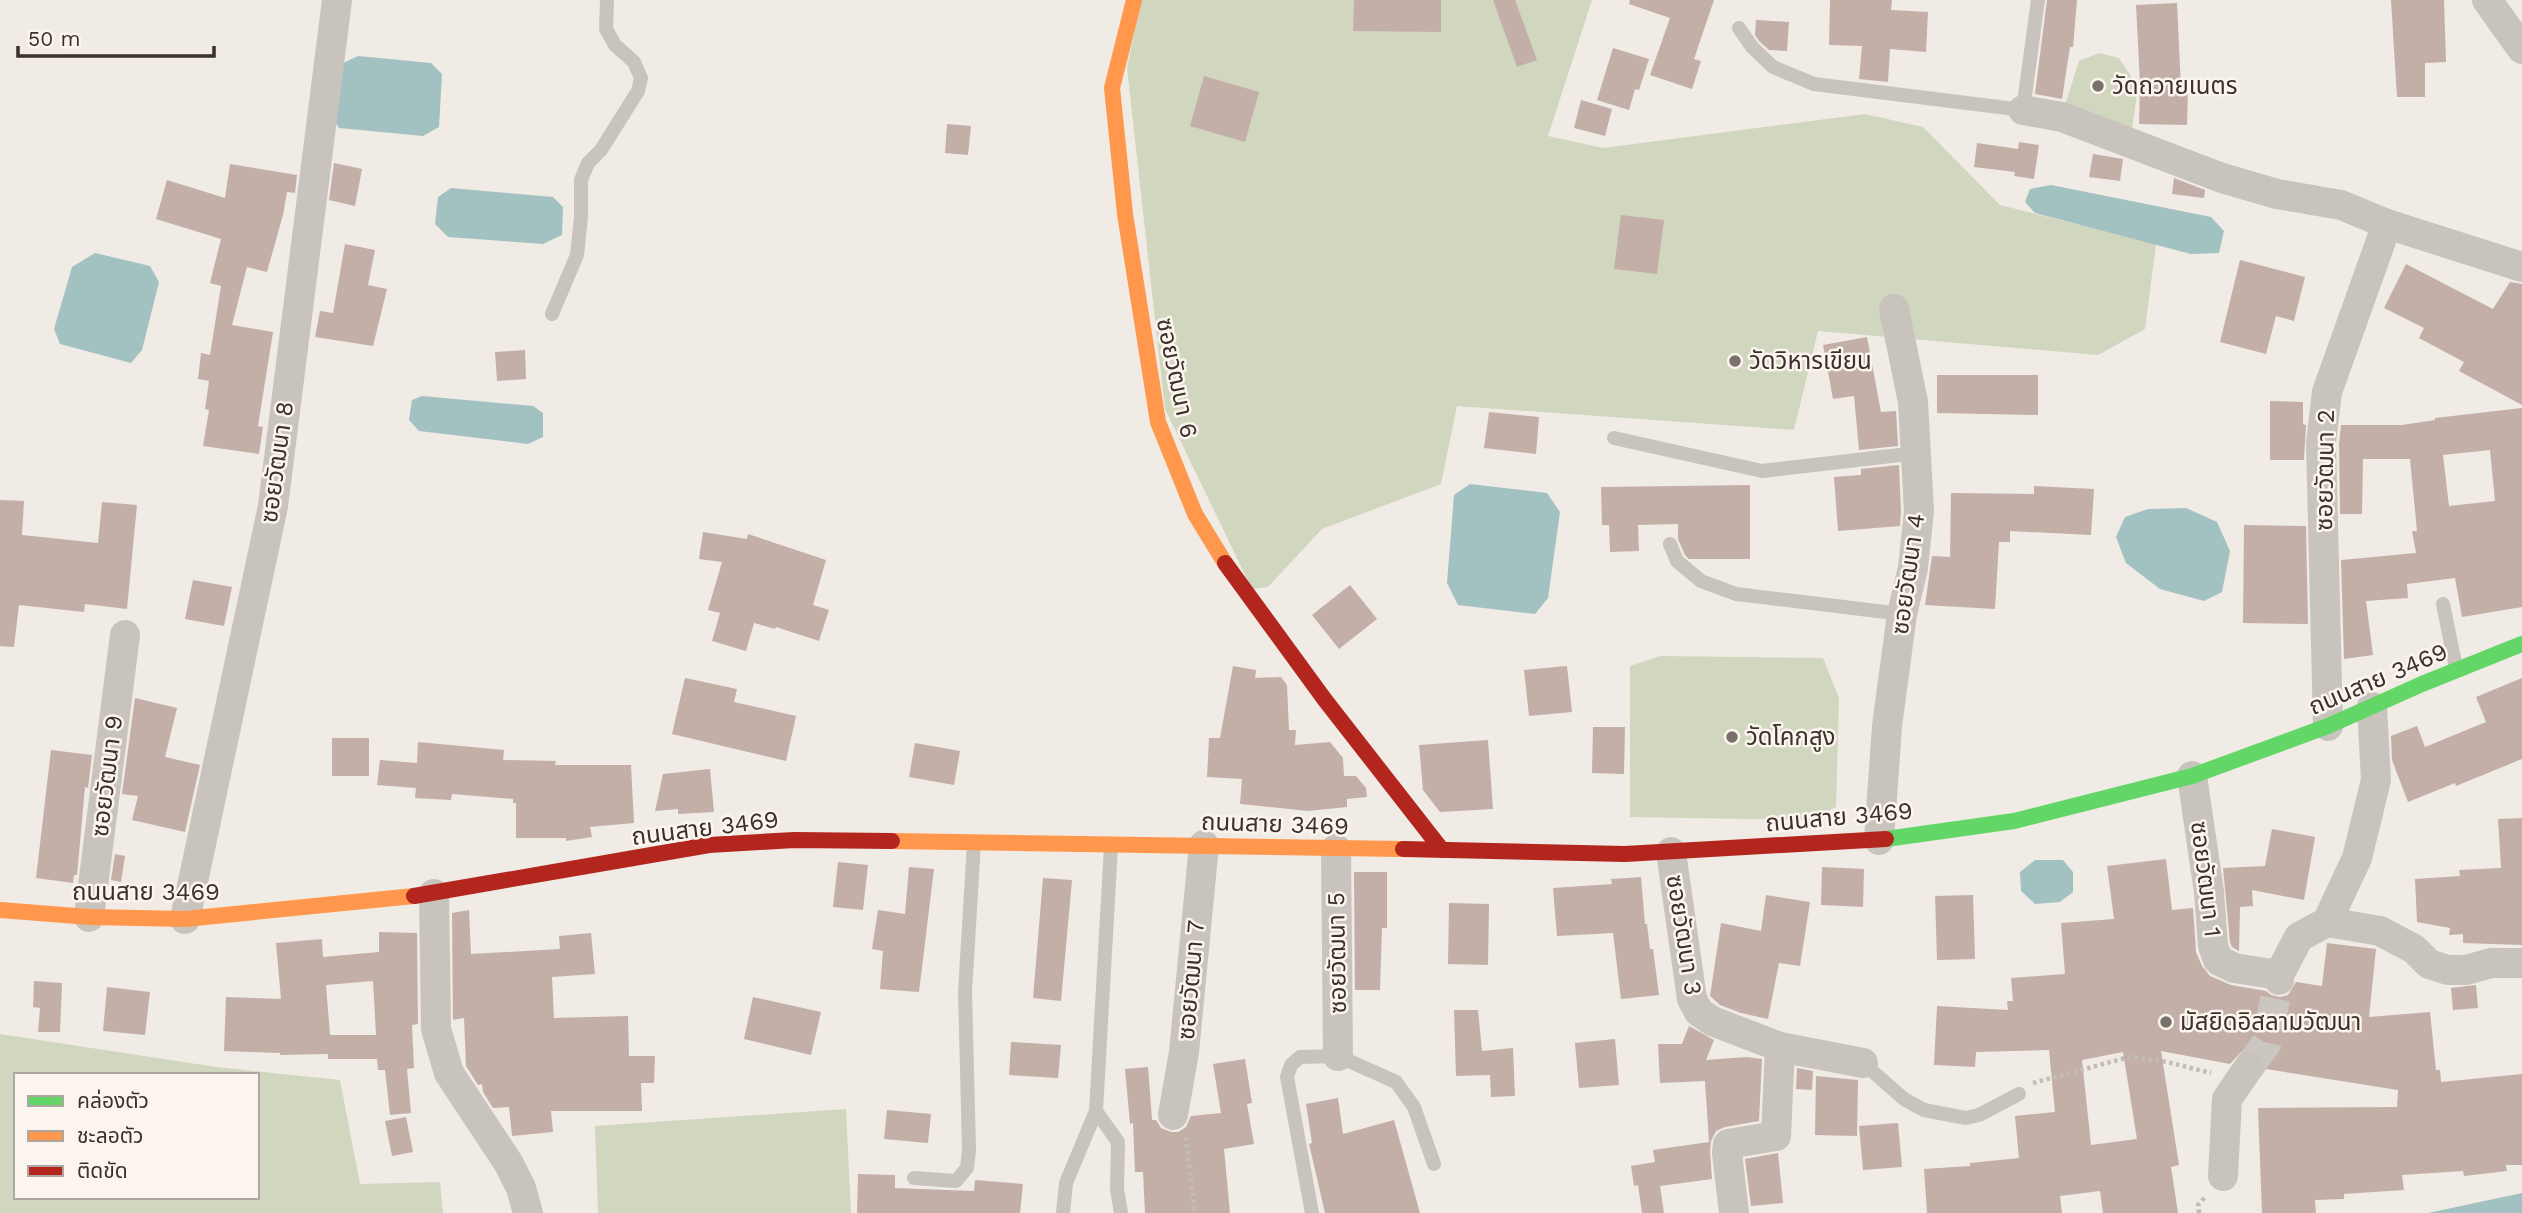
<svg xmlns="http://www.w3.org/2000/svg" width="2522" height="1213" viewBox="0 0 2522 1213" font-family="'Work Sans','Noto Sans Thai',sans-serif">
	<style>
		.green { fill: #d1d6bf; fill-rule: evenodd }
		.water { fill: #a1c2c1 }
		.building { fill: #c3afa7; fill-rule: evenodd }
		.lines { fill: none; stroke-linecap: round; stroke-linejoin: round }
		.street-tunnel { stroke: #ccc6c0; stroke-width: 30; stroke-dasharray: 30 15; stroke-linecap: butt }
		.path { stroke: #c2bbb6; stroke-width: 4.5; stroke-dasharray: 3.5 3.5; stroke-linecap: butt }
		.lane { stroke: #c9c3be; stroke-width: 14 }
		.street { stroke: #c9c3be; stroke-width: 30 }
		.fast { stroke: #63d668; stroke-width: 16 }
		.slow { stroke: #ff974d; stroke-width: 16 }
		.jam { stroke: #b3261e; stroke-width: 16 }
		.poi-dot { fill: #7a716c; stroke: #fbf5ee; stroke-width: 2.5 }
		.labels { text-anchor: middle; stroke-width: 5; stroke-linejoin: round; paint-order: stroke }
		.poi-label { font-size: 24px; fill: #3b302b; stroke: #fbf5ee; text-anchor: start }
		.street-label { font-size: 24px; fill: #3b302b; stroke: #fbf5ee }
	</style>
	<rect width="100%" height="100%" fill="#f0ebe5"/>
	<g class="green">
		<path d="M 1141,0 L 1592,0 L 1548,136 L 1603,148 L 1865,114 L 1923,127 L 2000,205 L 2156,244 L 2145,329 L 2098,355 L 1818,331 L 1794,430 L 1457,406 L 1441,484 L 1322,529 L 1268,587 L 1252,589 L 1165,409 L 1127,68 Z"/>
		<path d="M 2099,53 L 2119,58 L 2138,87 L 2132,128 L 2071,112 L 2066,102 L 2079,61 Z"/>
		<path d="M 1661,656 L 1823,658 L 1839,698 L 1836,807 L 1811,820 L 1630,817 L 1630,666 Z"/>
		<path d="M 0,1034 L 216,1067 L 340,1080 L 360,1184 L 440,1182 L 443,1213 L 0,1213 ZM 16,1075 L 257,1075 L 257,1197 L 16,1197 Z"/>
		<path d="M 846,1109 L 851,1213 L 598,1213 L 595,1126 Z"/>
	</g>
	<g class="water">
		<path d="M 358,56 L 431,63 L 442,74 L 439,127 L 423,136 L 339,128 L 334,120 L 341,64 Z"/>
		<path d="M 2051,185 L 2211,217 L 2224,231 L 2219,253 L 2191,254 L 2035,213 L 2025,202 L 2030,189 Z"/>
		<path d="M 451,188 L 553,197 L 563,207 L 562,235 L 543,244 L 448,237 L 435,224 L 438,197 Z"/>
		<path d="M 95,253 L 150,266 L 159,282 L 142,350 L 131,363 L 60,344 L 54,329 L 72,267 Z"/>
		<path d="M 422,396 L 533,406 L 543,413 L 543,437 L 528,444 L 419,431 L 409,420 L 412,400 Z"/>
		<path d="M 1470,484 L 1547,493 L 1560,512 L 1548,598 L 1535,614 L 1458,605 L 1447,583 L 1454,495 Z"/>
		<path d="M 2186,508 L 2217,522 L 2230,551 L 2222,592 L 2204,601 L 2160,589 L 2126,563 L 2116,537 L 2125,517 L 2148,509 Z"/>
		<path d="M 2035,860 L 2063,860 L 2073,872 L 2073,892 L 2060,902 L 2035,904 L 2021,891 L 2020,872 Z"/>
		<path d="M 2522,1193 L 2522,1213 L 2428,1213 Z"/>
	</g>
	<g class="building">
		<path d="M 1354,0 L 1441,0 L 1441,32 L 1353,31 Z"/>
		<path d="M 1493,0 L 1515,0 L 1537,60 L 1517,67 Z"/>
		<path d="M 1630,0 L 1714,0 L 1694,59 L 1701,61 L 1692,89 L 1650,75 L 1670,18 L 1629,4 Z"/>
		<path d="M 1830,0 L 1892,0 L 1891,10 L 1928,12 L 1926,52 L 1890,49 L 1888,82 L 1859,79 L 1862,46 L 1829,45 Z"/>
		<path d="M 2047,0 L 2077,0 L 2073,47 L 2070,47 L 2062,99 L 2035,94 Z"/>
		<path d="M 2391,0 L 2444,0 L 2446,62 L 2425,63 L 2425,97 L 2397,97 Z"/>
		<path d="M 2177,3 L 2181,88 L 2188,89 L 2187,125 L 2139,124 L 2140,83 L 2136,5 Z"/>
		<path d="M 1756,20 L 1789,22 L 1787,51 L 1769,50 L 1759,41 L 1755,35 Z"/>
		<path d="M 1613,48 L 1649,59 L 1639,90 L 1635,89 L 1629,110 L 1597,100 Z"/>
		<path d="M 1204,76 L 1259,92 L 1245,142 L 1190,126 Z"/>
		<path d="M 1581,100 L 1612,109 L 1605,136 L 1574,128 Z"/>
		<path d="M 947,124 L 971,126 L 968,155 L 945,153 Z"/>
		<path d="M 2019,142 L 2039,145 L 2034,179 L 2014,176 L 2015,172 L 1974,167 L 1977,143 L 2018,149 Z"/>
		<path d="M 2093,154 L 2123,159 L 2120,181 L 2089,177 Z"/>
		<path d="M 334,163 L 362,169 L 355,206 L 329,200 Z"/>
		<path d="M 230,164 L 297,175 L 295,193 L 287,192 L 283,215 L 267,272 L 247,267 L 232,325 L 273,332 L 258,426 L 263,427 L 259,454 L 203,446 L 209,410 L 205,409 L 209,381 L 198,379 L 201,353 L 210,355 L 221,286 L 210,283 L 221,239 L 156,219 L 167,180 L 225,198 Z"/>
		<path d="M 2174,178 L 2205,190 L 2204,198 L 2172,194 Z"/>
		<path d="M 1621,215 L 1664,220 L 1657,274 L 1614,269 Z"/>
		<path d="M 345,244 L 375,250 L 368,285 L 387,289 L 373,346 L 315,337 L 320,311 L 333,313 Z"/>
		<path d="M 2240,260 L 2305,277 L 2294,321 L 2276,316 L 2266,354 L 2220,342 Z"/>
		<path d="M 2406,264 L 2493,309 L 2510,282 L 2522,284 L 2522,405 L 2459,371 L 2464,362 L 2419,338 L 2424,328 L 2384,308 Z"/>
		<path d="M 1867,337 L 1881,412 L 1896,411 L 1898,446 L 1859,450 L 1854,396 L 1833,399 L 1823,345 Z"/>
		<path d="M 525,350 L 526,379 L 497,381 L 495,352 Z"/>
		<path d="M 1937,375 L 2038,375 L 2038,415 L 1937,413 Z"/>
		<path d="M 2270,401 L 2303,402 L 2303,424 L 2306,425 L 2304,460 L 2270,460 Z"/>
		<path d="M 2522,408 L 2522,607 L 2462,617 L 2455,578 L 2407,584 L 2408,598 L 2366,601 L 2373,655 L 2344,659 L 2341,560 L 2416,553 L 2412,531 L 2417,531 L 2410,459 L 2363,459 L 2362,514 L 2340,514 L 2339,444 L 2341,425 L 2402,425 L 2435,420 L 2435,418 ZM 2490,450 L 2495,501 L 2449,506 L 2443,455 Z"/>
		<path d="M 1489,412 L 1539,417 L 1536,454 L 1484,448 Z"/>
		<path d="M 1899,465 L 1901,511 L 1900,526 L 1838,531 L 1834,477 L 1861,475 L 1861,469 Z"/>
		<path d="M 1750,485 L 1750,559 L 1689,559 L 1685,555 L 1678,539 L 1678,524 L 1638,525 L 1639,551 L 1610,552 L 1609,525 L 1602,525 L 1601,487 Z"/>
		<path d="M 2034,486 L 2094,489 L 2091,535 L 2010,531 L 2010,542 L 1999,542 L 1995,609 L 1925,605 L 1932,556 L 1950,557 L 1951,493 L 2034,494 Z"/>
		<path d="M 0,500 L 24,501 L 22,535 L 98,543 L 102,502 L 137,505 L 127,609 L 85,604 L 84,612 L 19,605 L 14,647 L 0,646 Z"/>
		<path d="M 2244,525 L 2306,526 L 2308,624 L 2243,623 Z"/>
		<path d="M 703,532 L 747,539 L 748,534 L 826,560 L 813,605 L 829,610 L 819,641 L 776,627 L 775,629 L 754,623 L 746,651 L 712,641 L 720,613 L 708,610 L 722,562 L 699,559 Z"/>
		<path d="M 193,580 L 232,587 L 224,626 L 185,619 Z"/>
		<path d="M 1350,585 L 1377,619 L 1339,649 L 1312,615 Z"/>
		<path d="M 1233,666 L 1256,670 L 1255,678 L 1281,677 L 1287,685 L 1289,730 L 1296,730 L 1295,745 L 1330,742 L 1343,758 L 1344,776 L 1356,776 L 1366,788 L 1367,797 L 1347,799 L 1347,807 L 1308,811 L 1240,804 L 1242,779 L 1207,777 L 1209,738 L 1220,738 Z"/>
		<path d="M 1567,666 L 1572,712 L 1529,716 L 1524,670 Z"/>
		<path d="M 685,678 L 737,689 L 734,702 L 796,716 L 786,761 L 672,734 Z"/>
		<path d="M 2522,678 L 2522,759 L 2456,786 L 2455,783 L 2408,802 L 2392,760 L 2391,736 L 2417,726 L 2425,747 L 2486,722 L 2476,697 Z"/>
		<path d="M 135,698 L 177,708 L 165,757 L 200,765 L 185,832 L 132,820 L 138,796 L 122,794 Z"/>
		<path d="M 1593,727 L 1625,727 L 1624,774 L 1592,773 Z"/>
		<rect x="332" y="738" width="37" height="38"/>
		<path d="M 1488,740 L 1493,809 L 1440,812 L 1423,790 L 1419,745 Z"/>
		<path d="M 418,742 L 504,750 L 503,760 L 556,761 L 555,765 L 631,765 L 634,823 L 590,827 L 592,837 L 566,841 L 566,838 L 516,838 L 516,803 L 513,803 L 513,799 L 452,794 L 451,800 L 415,798 L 416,788 L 377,785 L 380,760 L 417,763 Z"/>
		<path d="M 915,743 L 960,751 L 954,785 L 909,777 Z"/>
		<path d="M 51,750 L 92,755 L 88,788 L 85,787 L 77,875 L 74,875 L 73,883 L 36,878 Z"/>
		<path d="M 710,769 L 714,812 L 678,814 L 678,809 L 655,811 L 663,774 Z"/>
		<path d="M 2522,818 L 2522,945 L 2463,943 L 2463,934 L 2449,935 L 2450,928 L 2417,922 L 2415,879 L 2460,876 L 2459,870 L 2501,868 L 2498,819 Z"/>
		<path d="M 2272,829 L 2315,837 L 2304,900 L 2252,890 L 2253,906 L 2240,907 L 2239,951 L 2232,947 L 2230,942 L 2223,868 L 2265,866 Z"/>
		<path d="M 115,854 L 125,856 L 121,882 L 111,880 Z"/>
		<path d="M 2166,859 L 2172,910 L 2193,908 L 2196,952 L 2202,966 L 2210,976 L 2231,985 L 2266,991 L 2271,995 L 2280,997 L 2288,995 L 2296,982 L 2322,986 L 2327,943 L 2376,949 L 2369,1017 L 2430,1012 L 2436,1070 L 2440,1070 L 2441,1082 L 2522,1074 L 2522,1165 L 2506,1165 L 2507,1171 L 2464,1176 L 2463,1171 L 2402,1175 L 2404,1190 L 2344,1194 L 2344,1199 L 2315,1200 L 2316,1213 L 2262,1213 L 2258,1108 L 2397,1107 L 2398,1090 L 2266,1069 L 2264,1059 L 2258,1052 L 2251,1050 L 2241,1052 L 2230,1064 L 2161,1051 L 2179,1165 L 2171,1167 L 2178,1213 L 2103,1213 L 2100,1191 L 2060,1196 L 2062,1213 L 1927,1213 L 1924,1169 L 1970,1166 L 1970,1163 L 2019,1158 L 2015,1116 L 2055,1112 L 2049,1050 L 1976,1052 L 1975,1067 L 1934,1065 L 1937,1006 L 2008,1010 L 2007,1001 L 2013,1001 L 2011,978 L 2065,974 L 2061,923 L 2114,919 L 2107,866 ZM 2123,1052 L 2137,1139 L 2091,1145 L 2082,1060 Z"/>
		<path d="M 838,862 L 868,865 L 863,910 L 833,907 Z"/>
		<path d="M 909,867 L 934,869 L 919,992 L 880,989 L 883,951 L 872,949 L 878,910 L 905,914 Z"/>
		<path d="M 1822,867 L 1864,869 L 1863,907 L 1821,905 Z"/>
		<path d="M 1354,872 L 1387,872 L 1387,928 L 1382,928 L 1380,990 L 1355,990 Z"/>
		<path d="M 1641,877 L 1645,924 L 1647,924 L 1650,949 L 1653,949 L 1659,995 L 1621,999 L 1613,933 L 1557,936 L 1553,888 L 1612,884 L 1611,879 Z"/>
		<path d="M 1043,878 L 1072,880 L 1061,1001 L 1033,998 Z"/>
		<path d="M 1766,895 L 1810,902 L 1800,966 L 1779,963 L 1768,1019 L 1741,1013 L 1720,1005 L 1710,996 L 1721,923 L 1761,931 Z"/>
		<path d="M 1973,895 L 1975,959 L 1937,960 L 1935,896 Z"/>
		<path d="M 1449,903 L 1489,904 L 1488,965 L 1448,964 Z"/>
		<path d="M 469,910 L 471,954 L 560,949 L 559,936 L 591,933 L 595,974 L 552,977 L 554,1018 L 628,1016 L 629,1056 L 655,1056 L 654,1083 L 641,1083 L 642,1111 L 551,1111 L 553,1132 L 512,1136 L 509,1107 L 493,1108 L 483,1092 L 482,1084 L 478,1085 L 466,1066 L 464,1018 L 453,1020 L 452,913 Z"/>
		<path d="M 379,932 L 417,933 L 418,1024 L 412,1025 L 414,1068 L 407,1069 L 411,1113 L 390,1115 L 385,1070 L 378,1070 L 377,1059 L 328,1059 L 328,1054 L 280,1055 L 280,1053 L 224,1051 L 226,997 L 281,999 L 276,943 L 322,939 L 323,957 L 379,952 ZM 373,981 L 376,1035 L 330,1035 L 326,985 Z"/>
		<path d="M 34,981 L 62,983 L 60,1032 L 38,1032 L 40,1008 L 33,1007 Z"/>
		<path d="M 2476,985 L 2478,1008 L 2453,1010 L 2451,988 Z"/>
		<path d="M 107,987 L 150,992 L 145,1035 L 103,1031 Z"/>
		<path d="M 753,997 L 821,1012 L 811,1055 L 744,1039 Z"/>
		<path d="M 1454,1010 L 1478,1010 L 1482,1051 L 1513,1048 L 1515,1096 L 1491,1097 L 1490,1075 L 1456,1076 Z"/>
		<path d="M 1689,1026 L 1714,1040 L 1706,1060 L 1747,1057 L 1762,1059 L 1759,1121 L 1725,1127 L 1716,1131 L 1711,1141 L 1710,1151 L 1712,1179 L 1660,1186 L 1664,1213 L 1642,1213 L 1638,1185 L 1634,1186 L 1631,1166 L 1655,1162 L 1653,1150 L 1709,1142 L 1705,1081 L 1660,1083 L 1658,1044 L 1682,1044 Z"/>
		<path d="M 1615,1039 L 1619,1085 L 1579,1088 L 1575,1043 Z"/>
		<path d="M 1011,1042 L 1061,1045 L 1058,1078 L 1009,1075 Z"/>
		<path d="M 1245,1059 L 1252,1103 L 1247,1104 L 1254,1144 L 1224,1149 L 1230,1213 L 1145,1213 L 1143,1172 L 1135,1172 L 1133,1123 L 1130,1124 L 1125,1069 L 1148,1067 L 1152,1120 L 1156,1120 L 1161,1128 L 1171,1132 L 1178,1132 L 1186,1127 L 1191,1116 L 1221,1113 L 1213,1064 Z"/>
		<path d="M 1797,1068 L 1813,1071 L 1812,1090 L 1796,1089 Z"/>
		<path d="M 1816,1076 L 1858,1080 L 1857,1136 L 1815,1135 Z"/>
		<path d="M 1338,1098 L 1343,1134 L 1394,1120 L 1420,1213 L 1325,1213 L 1309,1144 L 1312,1143 L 1306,1104 Z"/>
		<path d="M 887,1110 L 931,1114 L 928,1143 L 884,1139 Z"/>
		<path d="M 406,1117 L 413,1152 L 392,1156 L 385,1121 Z"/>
		<path d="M 1898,1123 L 1902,1167 L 1863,1170 L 1859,1126 Z"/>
		<path d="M 1778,1153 L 1783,1203 L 1751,1206 L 1745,1159 Z"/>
		<path d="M 858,1174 L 895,1175 L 895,1188 L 974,1191 L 975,1180 L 1023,1184 L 1020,1213 L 857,1213 Z"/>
	</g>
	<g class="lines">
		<path class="street-tunnel" d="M 2249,1067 L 2266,1044 L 2279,980"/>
		<g class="path">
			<path d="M 2033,1083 L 2129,1057 L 2167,1062 L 2211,1073"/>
			<path d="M 1186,1137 L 1195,1213"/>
			<path d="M 2199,1213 L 2198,1205 L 2206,1196"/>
		</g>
		<g class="lane">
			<path d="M 1739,28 L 1752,47 L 1773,67 L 1814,84 L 2023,110 L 2038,0"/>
			<path d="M 552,314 L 577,255 L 581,217 L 581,180 L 588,163 L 601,150 L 638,91 L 641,78 L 634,62 L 615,45 L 606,29 L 607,0"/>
			<path d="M 1614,438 L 1762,471 L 1917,453"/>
			<path d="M 1670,544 L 1677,561 L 1701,581 L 1736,594 L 1902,614"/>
			<path d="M 2443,604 L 2456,668"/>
			<path d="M 1863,1063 L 1904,1099 L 1924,1110 L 1966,1118 L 1979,1115 L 2019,1094"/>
			<path d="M 1096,1111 L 1118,1142 L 1117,1189 L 1121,1213"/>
			<path d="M 914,1178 L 956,1181 L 967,1168 L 969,1150 L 965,992 L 974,843"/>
			<path d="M 1063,1213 L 1066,1183 L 1096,1111 L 1111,846"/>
			<path d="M 1312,1213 L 1287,1077 L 1291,1065 L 1300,1057 L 1338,1056 L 1396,1082 L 1414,1107 L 1434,1164"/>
		</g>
		<g class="street">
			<path d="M 2487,0 L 2522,49"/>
			<path d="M 2023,110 L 2062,117 L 2222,178 L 2277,194 L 2341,205 L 2387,224 L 2522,267"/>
			<path d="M 2328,726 L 2321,443 L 2327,392 L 2387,224"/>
			<path d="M 2192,776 L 2209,892 L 2213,946 L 2218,960 L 2234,968 L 2279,975"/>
			<path d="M 1879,840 L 1887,726 L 1902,614 L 1913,568 L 1919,511 L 1913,402 L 1894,309"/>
			<path d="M 1336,849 L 1338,1056"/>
			<path d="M 1671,852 L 1692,999 L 1699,1012 L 1712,1021 L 1780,1047 L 1863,1063"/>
			<path d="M 434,894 L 436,1029 L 449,1073 L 509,1164 L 521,1188 L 528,1213"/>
			<path d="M 89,917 L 125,635"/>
			<path d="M 185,919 L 273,506 L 337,0"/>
			<path d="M 2327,922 L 2380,931 L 2414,949 L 2429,964 L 2448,970 L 2466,970 L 2491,963 L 2522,963"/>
			<path d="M 2279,980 L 2279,975 L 2299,937 L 2327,922 L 2357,858 L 2376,780 L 2372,707"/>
			<path d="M 1173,1115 L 1184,1052 L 1204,845"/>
			<path d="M 2223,1176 L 2227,1099 L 2249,1067"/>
			<path d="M 1734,1213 L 1727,1153 L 1728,1144 L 1776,1136 L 1780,1047"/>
		</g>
		<path class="fast" d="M 1886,839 L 2014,821 L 2192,776 L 2328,726 L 2422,684 L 2522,644"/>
		<g class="slow">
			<path d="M 1134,0 L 1112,88 L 1125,214 L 1158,422 L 1195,514 L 1225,563"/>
			<path d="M 892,841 L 1403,849"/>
			<path d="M 0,910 L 89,917 L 185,919 L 414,896"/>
		</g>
		<g class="jam">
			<path d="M 1225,563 L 1325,700 L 1442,850"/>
			<path d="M 1403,849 L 1625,854 L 1886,839"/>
			<path d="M 414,896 L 709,845 L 794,840 L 892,841"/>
		</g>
	</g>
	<g class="poi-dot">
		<circle cx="2098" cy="86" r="7"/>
		<circle cx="1735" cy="361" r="7"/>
		<circle cx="1732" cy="737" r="7"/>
		<circle cx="2166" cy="1022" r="7"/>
	</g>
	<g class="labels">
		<g class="poi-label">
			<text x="2112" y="94">วัดถวายเนตร</text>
			<text x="1749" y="369">วัดวิหารเขียน</text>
			<text x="1746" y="745">วัดโคกสูง</text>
			<text x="2180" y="1030">มัสยิดอิสลามวัฒนา</text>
		</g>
		<g class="street-label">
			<text transform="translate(1177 378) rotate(78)" y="8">ซอยวัฒนา 6</text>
			<text transform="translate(277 462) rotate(-82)" y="8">ซอยวัฒนา 8</text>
			<text transform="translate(2325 470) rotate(-89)" y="8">ซอยวัฒนา 2</text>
			<text transform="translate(1908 574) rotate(-82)" y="8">ซอยวัฒนา 4</text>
			<text transform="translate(2378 679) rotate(-23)" y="8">ถนนสาย 3469</text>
			<text transform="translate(107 776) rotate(-83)" y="8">ซอยวัฒนา 9</text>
			<text transform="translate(1839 817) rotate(-5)" y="8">ถนนสาย 3469</text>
			<text transform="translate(1275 824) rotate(2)" y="8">ถนนสาย 3469</text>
			<text transform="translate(705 828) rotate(-7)" y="8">ถนนสาย 3469</text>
			<text transform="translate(2206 879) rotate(83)" y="8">ซอยวัฒนา 1</text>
			<text x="146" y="900">ถนนสาย 3469</text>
			<text transform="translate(1684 935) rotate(81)" y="8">ซอยวัฒนา 3</text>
			<text transform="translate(1337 953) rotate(-91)" y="8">ซอยวัฒนา 5</text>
			<text transform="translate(1191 980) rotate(-85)" y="8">ซอยวัฒนา 7</text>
		</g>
	</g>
	<rect x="14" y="1073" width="245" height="126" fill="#fbf5ee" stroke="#aea6a0" stroke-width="2"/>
	<rect x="28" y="1096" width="35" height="10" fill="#63d668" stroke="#aea6a0" stroke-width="2"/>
	<text x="77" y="1108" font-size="21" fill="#3b302b">คล่องตัว</text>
	<rect x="28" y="1131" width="35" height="10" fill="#ff974d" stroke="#aea6a0" stroke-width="2"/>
	<text x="77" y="1143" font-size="21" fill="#3b302b">ชะลอตัว</text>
	<rect x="28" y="1166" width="35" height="10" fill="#b3261e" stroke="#aea6a0" stroke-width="2"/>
	<text x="77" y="1178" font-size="21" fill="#3b302b">ติดขัด</text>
	<path d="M18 46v10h196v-10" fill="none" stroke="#3b302b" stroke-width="3.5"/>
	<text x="28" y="46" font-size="21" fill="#3b302b" stroke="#fbf5ee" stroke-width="5" paint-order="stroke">50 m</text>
</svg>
